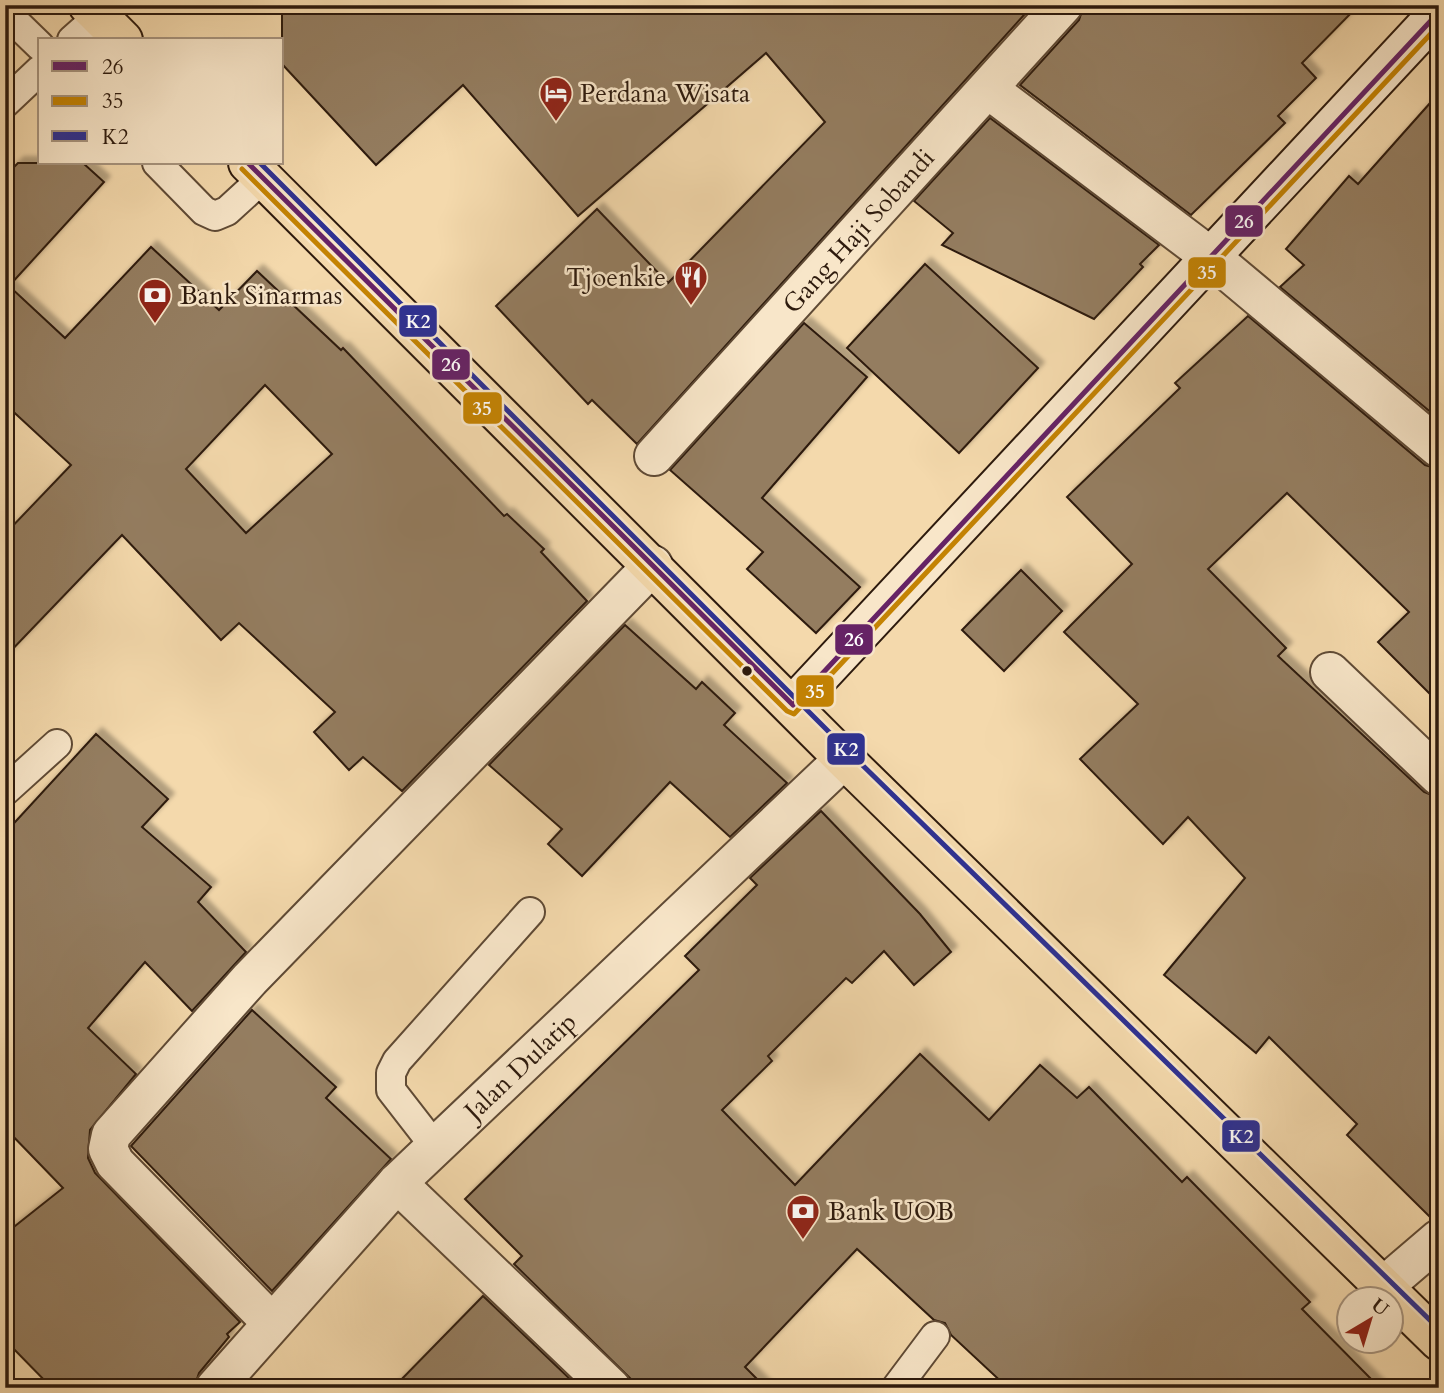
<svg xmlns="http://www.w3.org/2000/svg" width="1444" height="1393" viewBox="0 0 1444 1393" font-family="Cardo,serif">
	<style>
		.building { fill: #947d60; stroke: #2d1a0d; stroke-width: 2; fill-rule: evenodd; filter: url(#shadow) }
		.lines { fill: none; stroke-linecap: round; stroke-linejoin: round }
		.lane-casing { stroke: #5f4a35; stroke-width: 32 }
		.street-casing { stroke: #5f4a35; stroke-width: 42 }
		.secondary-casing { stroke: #2d1a0d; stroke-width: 42 }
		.primary-casing { stroke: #2d1a0d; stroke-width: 42 }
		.lane { stroke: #f8e6c9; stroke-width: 28 }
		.street { stroke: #f8e6c9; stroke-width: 38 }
		.secondary { stroke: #f8e6c9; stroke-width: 38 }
		.primary { stroke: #f4d9ac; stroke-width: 38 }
		.bus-1-casing { stroke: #f8e6c9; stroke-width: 10 }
		.bus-2-casing { stroke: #f8e6c9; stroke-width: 10 }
		.bus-3-casing { stroke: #f8e6c9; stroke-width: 10 }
		.bus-1 { stroke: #662365; stroke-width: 5 }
		.bus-2 { stroke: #c48303; stroke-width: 5 }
		.bus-3 { stroke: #2e3192; stroke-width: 5 }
		.bus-dot { fill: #2d1a0d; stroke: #f8e6c9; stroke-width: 2.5 }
		.labels { text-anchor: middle; stroke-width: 5; stroke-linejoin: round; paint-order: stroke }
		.poi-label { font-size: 26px; fill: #2d1a0d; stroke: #f8e6c9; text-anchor: start }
		.street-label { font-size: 26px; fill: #2d1a0d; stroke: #f8e6c9 }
		.line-badge { stroke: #f8e6c9; stroke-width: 2.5 }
		.badge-label { font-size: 19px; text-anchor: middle; font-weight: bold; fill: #fff }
	</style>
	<defs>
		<filter id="shadow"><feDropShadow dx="6" dy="-6" stdDeviation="2" flood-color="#0004"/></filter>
	</defs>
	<rect width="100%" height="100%" fill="#f4d9ac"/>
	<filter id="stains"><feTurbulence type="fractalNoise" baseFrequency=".00286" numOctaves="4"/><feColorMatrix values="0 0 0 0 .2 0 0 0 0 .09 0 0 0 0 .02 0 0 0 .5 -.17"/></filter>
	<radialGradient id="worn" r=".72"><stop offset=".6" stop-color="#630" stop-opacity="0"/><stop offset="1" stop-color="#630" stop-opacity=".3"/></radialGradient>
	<g class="building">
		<path d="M 282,5 L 1033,5 L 637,444 L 592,400 L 588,404 L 496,306 L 597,209 L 668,283 L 825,122 L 766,53 L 578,216 L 463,85 L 376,165 L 282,64 Z"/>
		<path d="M 1084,5 L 1359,5 L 1302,63 L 1316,78 L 1278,116 L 1285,123 L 1191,215 L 1020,85 L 1079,20 Z"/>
		<path d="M 1439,93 L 1439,419 L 1280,287 L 1304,265 L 1286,249 L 1349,176 L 1358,184 Z"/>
		<path d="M 990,118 L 1159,245 L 1140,264 L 1143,267 L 1094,319 L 942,245 L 953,233 L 914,201 Z"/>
		<path d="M 18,163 L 83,163 L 104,182 L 9,286 L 65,338 L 151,247 L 219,310 L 257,271 L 341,350 L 343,348 L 504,516 L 507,514 L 544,549 L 541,552 L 587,601 L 402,791 L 363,757 L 349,770 L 314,732 L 335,712 L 239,623 L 221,640 L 122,535 L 5,657 L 5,534 L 71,465 L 5,404 L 5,176 ZM 265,385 L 332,454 L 246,533 L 186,469 Z"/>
		<path d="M 925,264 L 1038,368 L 959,453 L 847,348 Z"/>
		<path d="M 1248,316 L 1425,465 L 1439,469 L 1439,703 L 1378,642 L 1409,612 L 1287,493 L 1208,569 L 1286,648 L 1278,656 L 1424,792 L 1439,798 L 1439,1218 L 1432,1219 L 1347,1135 L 1357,1124 L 1269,1037 L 1256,1053 L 1164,975 L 1245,878 L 1188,817 L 1163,844 L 1080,759 L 1138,704 L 1064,632 L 1132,564 L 1067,497 L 1180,388 L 1175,383 Z"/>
		<path d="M 804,323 L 867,377 L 762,498 L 860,587 L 816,633 L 747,569 L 763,552 L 670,470 Z"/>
		<path d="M 1021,570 L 1062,611 L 1004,671 L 962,630 Z"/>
		<path d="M 625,625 L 696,689 L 702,682 L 735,713 L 724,725 L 787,783 L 730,837 L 670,782 L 582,876 L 548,844 L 562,829 L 489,765 Z"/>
		<path d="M 96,734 L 168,799 L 142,827 L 211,887 L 198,902 L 246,952 L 192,1011 L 145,962 L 88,1028 L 136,1074 L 90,1130 L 88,1158 L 95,1173 L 240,1322 L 227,1334 L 229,1337 L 199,1373 L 194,1388 L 52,1388 L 5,1340 L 5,1234 L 63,1188 L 5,1128 L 5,833 Z"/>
		<path d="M 821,811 L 920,914 L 951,952 L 914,985 L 884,951 L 852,983 L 846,978 L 768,1056 L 772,1061 L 722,1110 L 795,1185 L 920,1054 L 989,1120 L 1040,1065 L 1077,1098 L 1089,1087 L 1182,1182 L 1187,1177 L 1310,1302 L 1302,1309 L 1380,1388 L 1008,1388 L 951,1335 L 945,1323 L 934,1320 L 857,1249 L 745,1367 L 766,1388 L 640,1388 L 514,1264 L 522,1256 L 465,1199 L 699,970 L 685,956 L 757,885 L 750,878 Z"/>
		<path d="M 252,1010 L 336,1087 L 326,1098 L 391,1159 L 272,1291 L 131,1146 Z"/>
		<path d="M 483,1296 L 571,1380 L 564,1388 L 393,1388 Z"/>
	</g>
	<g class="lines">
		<defs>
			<g id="lane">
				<path d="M 5,12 L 40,46"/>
				<path d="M 72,40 L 99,16"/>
				<path d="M 5,103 L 40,70"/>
				<path d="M 157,163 L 204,211 L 215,216 L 227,211 L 263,178"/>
				<path d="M 5,791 L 57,744"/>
				<path d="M 436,1148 L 391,1090 L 391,1073 L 397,1061 L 530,912"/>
				<path d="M 896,1388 L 935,1336"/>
			</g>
			<g id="street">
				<path d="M 988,89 L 1212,258 L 1439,448"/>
				<path id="s1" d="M 654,456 L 1063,5"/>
				<path d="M 1330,672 L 1439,776"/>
				<path d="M 397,1183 L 611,1388"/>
				<path d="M 1384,1286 L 1439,1239"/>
				<path d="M 271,1322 L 115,1163 L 108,1149 L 111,1135 L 250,979 L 653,565"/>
				<path id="s2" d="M 215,1388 L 397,1183 L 844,759"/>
			</g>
			<path id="secondary" d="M 793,705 L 1439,12"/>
			<g id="primary">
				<path d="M 88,5 L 123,40"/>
				<path d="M 248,163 L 844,759 L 1439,1341"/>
			</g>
		</defs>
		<use href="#lane" class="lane-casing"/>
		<use href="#street" class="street-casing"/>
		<use href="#secondary" class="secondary-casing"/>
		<use href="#primary" class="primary-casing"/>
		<use href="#lane" class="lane"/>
		<use href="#street" class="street"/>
		<use href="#secondary" class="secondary"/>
		<use href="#primary" class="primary"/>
		<defs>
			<path id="bus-1" d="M 248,163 L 793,705 L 1439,12"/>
			<path id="bus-2" d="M 242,169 L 787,711 L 794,714 L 1439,25"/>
			<path id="bus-3" d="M 260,163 L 850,753 L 1439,1329"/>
		</defs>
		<use href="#bus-1" class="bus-1-casing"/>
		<use href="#bus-2" class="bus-2-casing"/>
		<use href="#bus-3" class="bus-3-casing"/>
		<use href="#bus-1" class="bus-1"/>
		<use href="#bus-2" class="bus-2"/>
		<use href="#bus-3" class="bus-3"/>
	</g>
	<defs>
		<symbol id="hotel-pin" viewBox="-11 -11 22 30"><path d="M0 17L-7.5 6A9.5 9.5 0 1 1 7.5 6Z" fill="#8f2418" stroke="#f8e6c9"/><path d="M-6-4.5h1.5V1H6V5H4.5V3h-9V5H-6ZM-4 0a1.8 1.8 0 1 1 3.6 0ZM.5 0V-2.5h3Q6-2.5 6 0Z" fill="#fff"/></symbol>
		<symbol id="restaurant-pin" viewBox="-11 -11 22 30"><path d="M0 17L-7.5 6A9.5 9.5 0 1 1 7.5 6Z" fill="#8f2418" stroke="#f8e6c9"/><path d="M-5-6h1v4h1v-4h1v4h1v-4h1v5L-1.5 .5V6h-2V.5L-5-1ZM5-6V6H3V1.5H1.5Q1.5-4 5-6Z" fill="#fff"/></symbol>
		<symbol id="bank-pin" viewBox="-11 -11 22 30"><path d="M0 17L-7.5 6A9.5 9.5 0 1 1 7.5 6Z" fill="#8f2418" stroke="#f8e6c9"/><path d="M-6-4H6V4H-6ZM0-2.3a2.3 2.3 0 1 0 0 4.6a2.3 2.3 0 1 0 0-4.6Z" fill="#fff"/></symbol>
	</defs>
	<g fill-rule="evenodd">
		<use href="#hotel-pin" x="537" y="74" width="38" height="52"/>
		<use href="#restaurant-pin" x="672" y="258" width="38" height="52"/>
		<use href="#bank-pin" x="136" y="276" width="38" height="52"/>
		<use href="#bank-pin" x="784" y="1192" width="38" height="52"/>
	</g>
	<circle class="bus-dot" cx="747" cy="671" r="6"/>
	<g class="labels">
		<g class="poi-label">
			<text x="580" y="102">Perdana Wisata</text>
			<text x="666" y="286" text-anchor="end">Tjoenkie</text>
			<text x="180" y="304">Bank Sinarmas</text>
			<text x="828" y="1220">Bank UOB</text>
		</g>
		<g class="street-label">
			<text dy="9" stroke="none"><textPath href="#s1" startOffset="304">Gang Haji Sobandi</textPath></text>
			<text dy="9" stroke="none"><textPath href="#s2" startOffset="444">Jalan Dulatip</textPath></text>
		</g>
	</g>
	<g class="line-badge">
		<rect x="1224" y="204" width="40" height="34" rx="7" fill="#662365"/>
		<rect x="1187" y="256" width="40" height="33" rx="7" fill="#c48303"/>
		<rect x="398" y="304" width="40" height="34" rx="7" fill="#2e3192"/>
		<rect x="431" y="348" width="40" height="33" rx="7" fill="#662365"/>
		<rect x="462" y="391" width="41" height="34" rx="7" fill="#c48303"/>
		<rect x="834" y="623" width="40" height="33" rx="7" fill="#662365"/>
		<rect x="795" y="674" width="40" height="34" rx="7" fill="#c48303"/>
		<rect x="826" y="732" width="40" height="34" rx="7" fill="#2e3192"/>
		<rect x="1221" y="1119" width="40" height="34" rx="7" fill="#2e3192"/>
	</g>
	<g class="badge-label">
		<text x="1244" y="228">26</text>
		<text x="1207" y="279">35</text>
		<text x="418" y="328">K2</text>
		<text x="451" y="371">26</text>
		<text x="482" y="415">35</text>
		<text x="854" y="646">26</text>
		<text x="815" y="698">35</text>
		<text x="846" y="756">K2</text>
		<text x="1241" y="1143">K2</text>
	</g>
	<rect width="1444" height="1393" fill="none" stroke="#f4d9ac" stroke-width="28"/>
	<rect x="7" y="7" width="1430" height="1379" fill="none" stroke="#2d1a0d" stroke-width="3.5"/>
	<rect x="14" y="14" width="1416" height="1365" fill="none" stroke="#2d1a0d" stroke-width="2"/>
	<rect x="38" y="38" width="245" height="126" fill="#f8e6c9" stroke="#a7947e" stroke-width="2"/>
	<rect x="52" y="61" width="35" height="10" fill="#662365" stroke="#a7947e" stroke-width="2"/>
	<text x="102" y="74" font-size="21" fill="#2d1a0d">26</text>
	<rect x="52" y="96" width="35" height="10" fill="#c48303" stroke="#a7947e" stroke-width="2"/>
	<text x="102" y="108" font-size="21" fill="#2d1a0d">35</text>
	<rect x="52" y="131" width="35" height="10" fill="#2e3192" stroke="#a7947e" stroke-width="2"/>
	<text x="102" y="144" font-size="21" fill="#2d1a0d">K2</text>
	<g transform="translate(1370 1320) rotate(38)"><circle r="33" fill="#f8e6c9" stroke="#a7947e" stroke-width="2"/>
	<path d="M0-5L12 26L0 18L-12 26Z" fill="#8f2418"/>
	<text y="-10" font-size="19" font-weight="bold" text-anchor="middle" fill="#2d1a0d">U</text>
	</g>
	<rect width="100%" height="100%" filter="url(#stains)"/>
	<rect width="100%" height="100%" fill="url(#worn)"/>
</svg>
